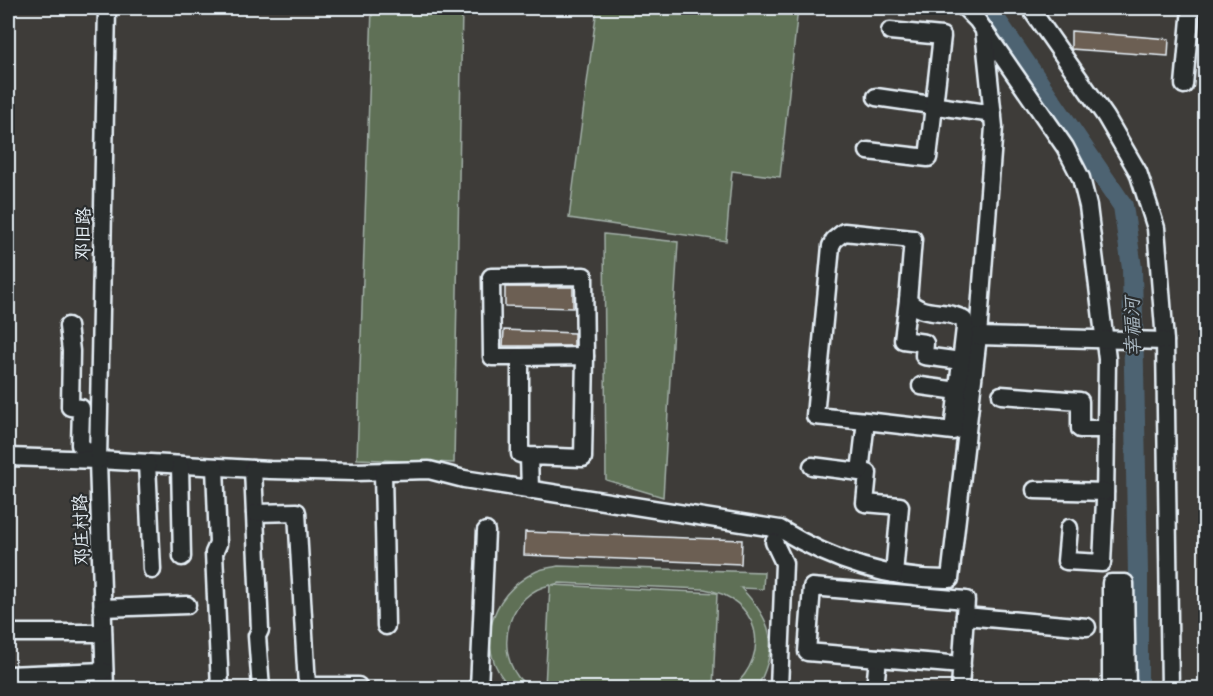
<svg xmlns="http://www.w3.org/2000/svg" width="1213" height="696" viewBox="0 0 1213 696" font-family="'Balsamiq Sans','LXGW WenKai TC',sans-serif">
	<style>
		.green { fill: #5e6f57; stroke: #a3b0a8; stroke-width: 1.5 }
		.lines { fill: none; stroke-linecap: round; stroke-linejoin: round }
		.river { stroke: #4e6372; stroke-width: 20 }
		.building { fill: #6c5f53; stroke: #e8f1f8; stroke-width: 1.5 }
		.minor-casing { stroke: #e8f1f8; stroke-width: 21 }
		.minor { stroke: #2a2d2e; stroke-width: 16 }
		.labels { text-anchor: middle; stroke-width: 4.5; stroke-linejoin: round; paint-order: stroke }
		.street-label { font-size: 18px; fill: #e8f1f8; stroke: #2a2d2e }
		.water-label { font-size: 20px; font-style: italic; fill: #aab8c2; stroke: #2a2d2e }
	</style>
	<rect width="100%" height="100%" fill="#3e3c39"/>
	<filter id="ink" filterUnits="userSpaceOnUse"><feTurbulence type="fractalNoise" baseFrequency=".0167" numOctaves="2"/><feDisplacementMap in="SourceGraphic" scale="12" xChannelSelector="R" yChannelSelector="G"/><feConvolveMatrix kernelMatrix="1 2 1 2 8 2 1 2 1" color-interpolation-filters="sRGB"/></filter>
	<g filter="url(#ink)">
		<g class="green">
			<path d="M 372,8 L 462,8 L 454,463 L 357,459 Z"/>
			<path d="M 597,8 L 798,8 L 780,177 L 732,171 L 726,241 L 569,218 Z"/>
			<path d="M 604,234 L 678,242 L 663,497 L 606,480 Z"/>
			<path d="M 558,566 L 764,572 L 763,589 L 741,588 C 774,622 779,646 757,688 L 732,688 C 773,653 759,598 704,589 L 559,583 L 552,585 L 717,593 L 713,688 L 545,688 L 550,585 C 510,593 494,645 518,677 C 522,682 527,685 533,688 L 511,688 C 473,649 489,595 535,572 C 542,568 550,568 558,566 Z"/>
		</g>
		<g class="lines">
			<path class="river" d="M 988,8 L 1123,206 L 1132,268 L 1138,574 L 1138,688"/>
		</g>
		<g class="building">
			<path d="M 1071,31 L 1169,39 L 1168,56 L 1071,49 Z"/>
			<path d="M 505,287 L 573,287 L 573,308 L 505,306 Z"/>
			<path d="M 504,330 L 574,333 L 574,346 L 503,346 Z"/>
			<path d="M 525,532 L 742,540 L 741,564 L 524,555 Z"/>
		</g>
		<g class="lines">
			<defs>
				<g id="minor">
					<path d="M 965,8 L 977,20 L 1065,147 L 1081,178 L 1088,206 L 1107,359 L 1105,501 L 1102,563 L 1066,561 L 1069,528"/>
					<path d="M 1030,8 L 1106,117 L 1138,172 L 1156,228 L 1165,341 L 1170,688"/>
					<path d="M 1184,85 L 1191,8"/>
					<path d="M 876,97 L 993,114"/>
					<path d="M 868,151 L 928,158 L 942,36 L 890,31"/>
					<path d="M 908,300 L 903,340 L 925,343 L 924,356 L 961,361"/>
					<path d="M 68,326 L 71,351 L 70,407 L 81,408 L 80,445 L 98,460 L 270,470 L 354,472 L 429,470 L 464,479 L 780,529 C 831,560 889,580 950,579 L 978,336 L 994,127 L 984,30"/>
					<path d="M 978,336 L 1165,341"/>
					<path d="M 520,357 L 492,357 L 491,277 L 584,276 L 585,356"/>
					<path d="M 921,386 L 958,391"/>
					<path d="M 1001,395 L 1080,401 L 1080,429 L 1106,429"/>
					<path d="M 529,456 L 583,458 L 585,356 L 520,357 L 520,454 L 529,456 L 530,490"/>
					<path d="M 8,457 L 98,460 L 105,688"/>
					<path d="M 98,460 L 107,8"/>
					<path d="M 147,463 L 152,570"/>
					<path d="M 180,465 L 182,557"/>
					<path d="M 812,466 L 868,473 L 865,503 L 900,506 L 894,574"/>
					<path d="M 215,467 L 218,544 L 214,553 L 220,688"/>
					<path d="M 253,469 L 260,630 L 257,636 L 261,688"/>
					<path d="M 383,472 L 386,626"/>
					<path d="M 860,472 L 866,421 L 953,431 L 965,328 L 964,320 C 947,308 921,318 908,300 L 913,239 L 844,232 L 834,240 L 831,246 L 815,416 L 866,421"/>
					<path d="M 1035,490 L 1105,492"/>
					<path d="M 255,513 L 297,512 L 307,686 L 303,688"/>
					<path d="M 774,542 L 784,563 L 779,688"/>
					<path d="M 102,608 L 187,605"/>
					<path d="M 965,616 L 1087,627"/>
					<path d="M 8,633 L 103,633"/>
					<path d="M 8,675 L 104,671"/>
					<path d="M 307,686 L 358,686 L 358,688"/>
					<path d="M 479,688 L 486,531"/>
					<path d="M 875,688 L 878,658"/>
					<path d="M 960,688 L 966,600 L 812,587 L 807,652 L 962,665"/>
					<path d="M 1111,688 L 1111,583 L 1125,583 L 1127,688"/>
				</g>
			</defs>
			<use href="#minor" class="minor-casing"/>
			<use href="#minor" class="minor"/>
		</g>
	</g>
	<g class="labels">
		<g class="street-label">
			<text transform="translate(83 234) rotate(-89)" y="6">邓旧路</text>
			<text transform="translate(81 530) rotate(-92)" y="6">邓庄村路</text>
		</g>
		<g class="water-label">
			<text transform="translate(1132 327) rotate(-91)" y="7">幸福河</text>
		</g>
	</g>
	<rect width="1213" height="696" fill="none" stroke="#2a2d2e" stroke-width="30"/>
	<rect x="15" y="15" width="1183" height="666" fill="none" stroke="#e8f1f8" stroke-width="2" filter="url(#ink)"/>
</svg>
